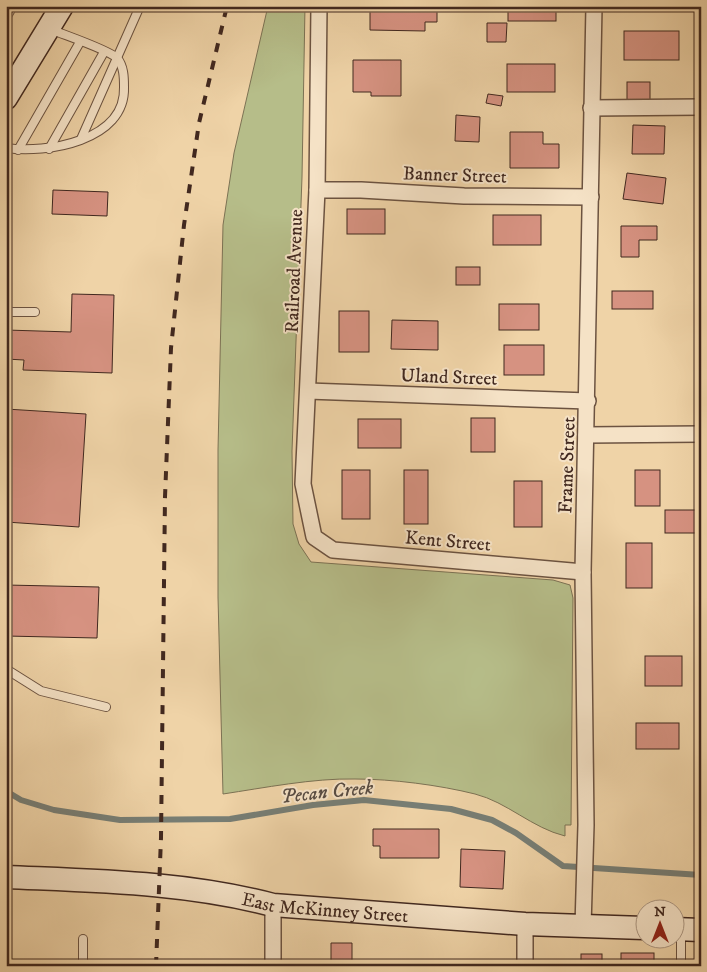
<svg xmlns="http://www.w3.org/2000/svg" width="707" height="972" viewBox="0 0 707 972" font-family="'IM FELL DW Pica',serif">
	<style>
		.green { fill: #b6bd89; stroke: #7c7254 }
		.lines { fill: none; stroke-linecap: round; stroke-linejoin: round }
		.stream { stroke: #777e75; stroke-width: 6 }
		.building { fill: #d69281; stroke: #41281f }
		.lane-casing { stroke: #6c5341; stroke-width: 10 }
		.street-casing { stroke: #6c5341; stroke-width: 18 }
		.secondary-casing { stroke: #41281f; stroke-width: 25 }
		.lane { stroke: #f5e2c6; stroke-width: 8 }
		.street { stroke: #f5e2c6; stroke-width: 15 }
		.secondary { stroke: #f5e2c6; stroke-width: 22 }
		.rail { stroke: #41281f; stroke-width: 4; stroke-dasharray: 9 9; stroke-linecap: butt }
		.labels { text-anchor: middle; stroke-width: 4; stroke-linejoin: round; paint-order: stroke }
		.street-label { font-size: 19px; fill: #41281f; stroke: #f5e2c6 }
		.water-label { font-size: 20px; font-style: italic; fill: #584c43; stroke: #f5e2c6 }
	</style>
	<rect width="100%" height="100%" fill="#efd3a7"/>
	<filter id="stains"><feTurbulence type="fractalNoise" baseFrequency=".004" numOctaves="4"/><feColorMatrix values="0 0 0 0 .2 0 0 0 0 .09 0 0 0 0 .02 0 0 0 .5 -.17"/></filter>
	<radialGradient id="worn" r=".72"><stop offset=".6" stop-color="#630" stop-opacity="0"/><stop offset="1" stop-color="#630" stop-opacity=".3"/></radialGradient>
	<path class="green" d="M 268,6 L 305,6 L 302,177 L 292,451 L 293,524 L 299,544 L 311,562 L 553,580 L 570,585 L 573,598 L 571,825 L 565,825 L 565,836 C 532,828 507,802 475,794 C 439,785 392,779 355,779 C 314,778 263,788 223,794 L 218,597 L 218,450 L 223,225 L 234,153 Z"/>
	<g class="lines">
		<path class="stream" d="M 6,791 L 21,800 L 54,810 L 120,820 L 230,819 L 313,805 L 364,800 L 451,809 L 492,820 L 516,833 L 563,866 L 701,875"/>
	</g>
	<g class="building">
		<path d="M 370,6 L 437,6 L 437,22 L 425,22 L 425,31 L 370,30 Z"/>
		<rect x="508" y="6" width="48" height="15"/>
		<rect x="634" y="6" width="45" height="5"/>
		<path d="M 487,23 L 507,23 L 506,42 L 487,42 Z"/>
		<rect x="624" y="31" width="55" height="29"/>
		<path d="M 353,60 L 401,60 L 401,96 L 371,96 L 371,92 L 353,92 Z"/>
		<rect x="507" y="64" width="48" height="28"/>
		<rect x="627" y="82" width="23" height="19"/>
		<path d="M 488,94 L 503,96 L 501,106 L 486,103 Z"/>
		<path d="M 456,115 L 480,117 L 479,142 L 455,141 Z"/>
		<path d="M 633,125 L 665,126 L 664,154 L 632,154 Z"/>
		<path d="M 510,132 L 543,132 L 543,144 L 559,144 L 559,168 L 510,168 Z"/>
		<path d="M 627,173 L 666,178 L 663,204 L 623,199 Z"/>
		<path d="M 53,190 L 108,192 L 107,216 L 52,214 Z"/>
		<rect x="347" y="209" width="38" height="25"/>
		<rect x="493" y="215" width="48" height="30"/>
		<path d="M 621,226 L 657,226 L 657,240 L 639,240 L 639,257 L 621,257 Z"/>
		<rect x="456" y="267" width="24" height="18"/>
		<rect x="612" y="291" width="41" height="18"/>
		<path d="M 72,294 L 114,295 L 112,373 L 23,370 L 24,360 L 6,359 L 6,330 L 71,332 Z"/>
		<rect x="499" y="304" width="40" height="26"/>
		<rect x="339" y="311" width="30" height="41"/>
		<path d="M 392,320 L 438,321 L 438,350 L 391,349 Z"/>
		<rect x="504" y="345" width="40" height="30"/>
		<path d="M 6,409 L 86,414 L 79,527 L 6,522 Z"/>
		<rect x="471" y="418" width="24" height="34"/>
		<rect x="358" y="419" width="43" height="29"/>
		<rect x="342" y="470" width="28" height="49"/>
		<rect x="404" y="470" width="24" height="54"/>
		<rect x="635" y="470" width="25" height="36"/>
		<rect x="514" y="481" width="28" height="46"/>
		<rect x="665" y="510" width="36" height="23"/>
		<rect x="626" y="543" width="26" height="45"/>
		<path d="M 6,585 L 99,587 L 97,638 L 6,636 Z"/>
		<rect x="645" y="656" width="37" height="30"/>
		<rect x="636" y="723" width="43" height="26"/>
		<path d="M 373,829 L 439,829 L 439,858 L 380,858 L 380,846 L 373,846 Z"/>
		<path d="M 461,849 L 505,851 L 503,889 L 460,887 Z"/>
		<path d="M 331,943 L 352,943 L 352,966 L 312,966 L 312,962 L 331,963 Z"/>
		<rect x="621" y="953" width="33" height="13"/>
		<rect x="581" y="954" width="21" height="12"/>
	</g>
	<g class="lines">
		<defs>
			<g id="lane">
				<path d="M 6,18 L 13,6"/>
				<path d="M 81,139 L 140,6"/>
				<path d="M 6,148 C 46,154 126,141 124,87 C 124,78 124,66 117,58 C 107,49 64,35 50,29"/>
				<path d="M 49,149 L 104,52"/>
				<path d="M 18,150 L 80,42"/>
				<path d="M 6,312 L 35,312"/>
				<path d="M 6,669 L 41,691 L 106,707"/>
				<path d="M 681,931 L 681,966"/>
				<path d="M 83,939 L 83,966"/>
			</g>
			<g id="street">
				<path d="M 319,6 L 317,190 L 303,484 L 314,537 L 333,550 L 583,572"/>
				<path d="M 591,108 L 701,107"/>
				<path d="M 317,190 L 361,190 L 464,196 L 591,197"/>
				<path d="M 308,391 L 588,401"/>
				<path d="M 586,435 L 701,434"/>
				<path d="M 273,905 L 273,966"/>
				<path d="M 525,924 L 525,966"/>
				<path d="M 583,926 L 586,825 L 583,572 L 594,6"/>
			</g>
			<g id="secondary">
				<path d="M 6,98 L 62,6"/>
				<path id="s1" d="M 6,877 C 96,881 185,882 273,905 L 525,924 L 644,928"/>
				<path d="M 674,929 L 701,930"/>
			</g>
		</defs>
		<use href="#lane" class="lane-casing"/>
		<use href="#street" class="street-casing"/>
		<use href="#secondary" class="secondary-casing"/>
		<use href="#lane" class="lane"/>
		<use href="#street" class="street"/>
		<use href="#secondary" class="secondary"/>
		<path class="rail" d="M 156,966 L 161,838 L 165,497 L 171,348 L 184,225 L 199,123 L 227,6"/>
	</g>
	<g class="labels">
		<g class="street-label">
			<text transform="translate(455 174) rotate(2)" y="7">Banner Street</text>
			<text transform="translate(293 271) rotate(-88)" y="7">Railroad Avenue</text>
			<text transform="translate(449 376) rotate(2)" y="7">Uland Street</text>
			<text transform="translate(566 465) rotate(-88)" y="7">Frame Street</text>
			<text transform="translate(448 540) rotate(5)" y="7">Kent Street</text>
			<text dy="7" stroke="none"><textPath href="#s1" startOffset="321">East McKinney Street</textPath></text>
		</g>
		<g class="water-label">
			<text transform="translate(327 791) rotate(-6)" y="7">Pecan Creek</text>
		</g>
	</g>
	<rect width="707" height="972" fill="none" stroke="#efd3a7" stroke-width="25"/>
	<rect x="8" y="8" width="692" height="957" fill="none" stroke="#41281f" stroke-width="2.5"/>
	<rect x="12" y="12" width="682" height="947" fill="none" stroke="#41281f"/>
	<g transform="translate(660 924)"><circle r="24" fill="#f5e2c6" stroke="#ad9883"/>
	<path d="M0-4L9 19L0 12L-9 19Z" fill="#8f2418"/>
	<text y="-8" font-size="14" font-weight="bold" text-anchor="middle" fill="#41281f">N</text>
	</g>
	<rect width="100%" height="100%" filter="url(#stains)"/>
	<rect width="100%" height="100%" fill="url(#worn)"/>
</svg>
